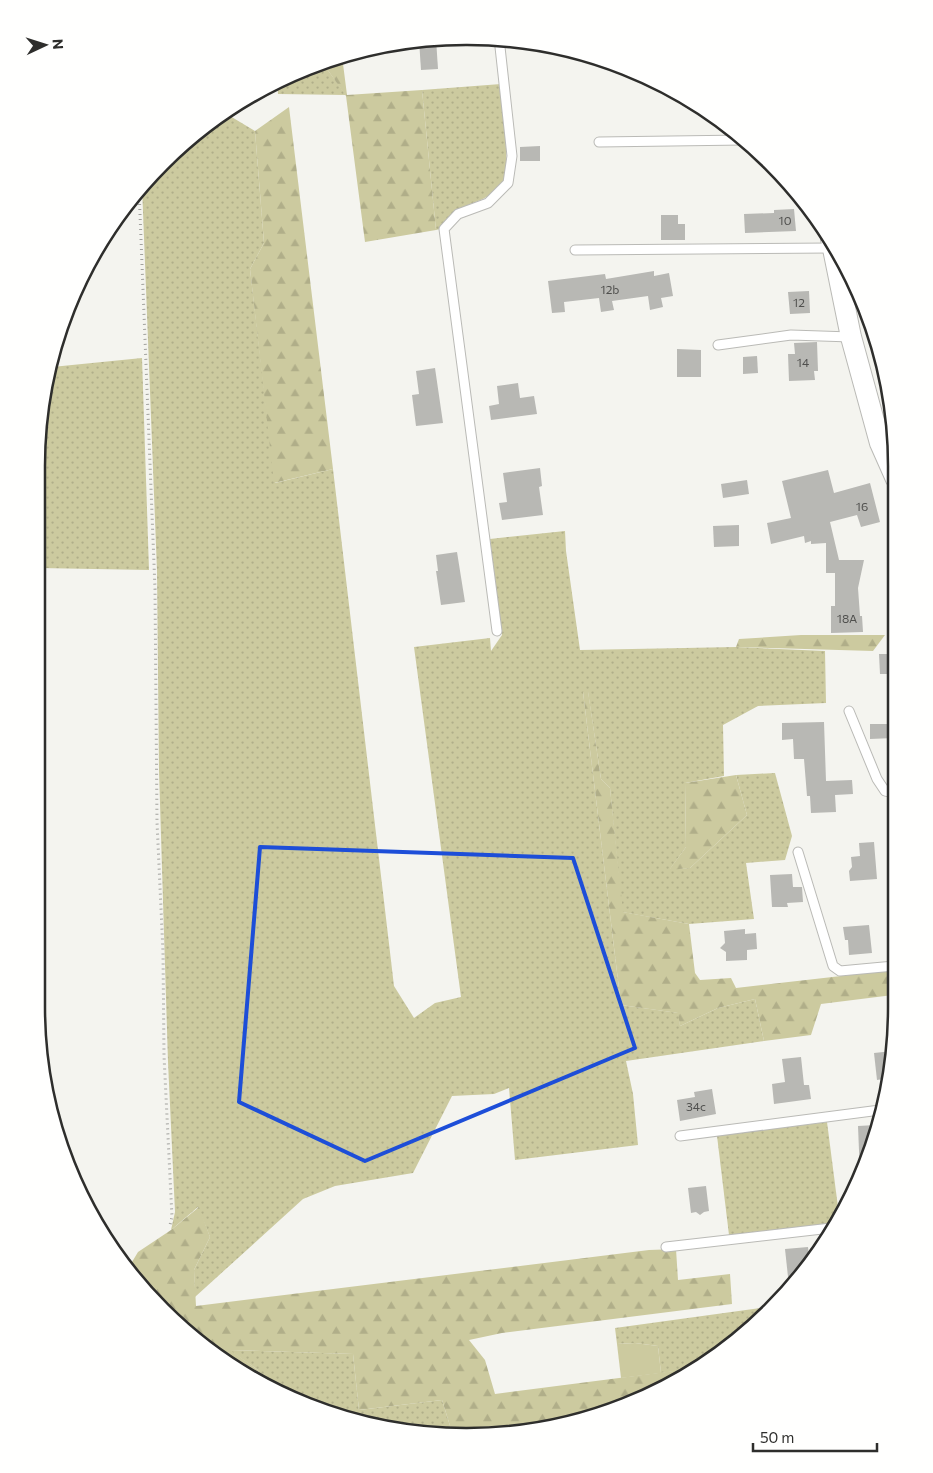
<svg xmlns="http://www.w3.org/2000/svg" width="933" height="1473" viewBox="0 0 933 1473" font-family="Commissioner,sans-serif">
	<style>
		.grass { fill: url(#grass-dots) }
		.forest { fill: url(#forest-firs) }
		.park { fill: #ccca9f }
		.building { fill: #b8b8b4 }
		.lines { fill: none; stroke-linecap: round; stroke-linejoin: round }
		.service-casing { stroke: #babab6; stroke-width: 11 }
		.tertiary-casing { stroke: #babab6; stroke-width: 22 }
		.path { stroke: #a1a19d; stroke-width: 3; stroke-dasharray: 1 4; stroke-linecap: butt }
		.service { stroke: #fff; stroke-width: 9 }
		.tertiary { stroke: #fff; stroke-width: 20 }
		.marked { fill: none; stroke: #1d4ed8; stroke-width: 4; stroke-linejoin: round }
		.labels { text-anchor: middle; stroke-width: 4; stroke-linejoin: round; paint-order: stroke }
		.number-label { font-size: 12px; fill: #50504e }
		.rim { fill: none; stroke: #2e2e2c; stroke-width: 2.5 }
	</style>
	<defs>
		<pattern id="grass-dots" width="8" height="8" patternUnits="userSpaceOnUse" patternTransform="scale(1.25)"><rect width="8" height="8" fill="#ccca9f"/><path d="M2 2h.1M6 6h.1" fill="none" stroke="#b0ae89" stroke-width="1.8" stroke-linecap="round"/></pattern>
		<pattern id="forest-firs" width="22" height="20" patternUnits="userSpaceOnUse" patternTransform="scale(1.25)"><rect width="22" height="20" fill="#ccca9f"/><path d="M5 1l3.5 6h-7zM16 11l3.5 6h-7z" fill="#b0ae89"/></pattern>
	</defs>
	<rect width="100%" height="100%" fill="#f4f4ef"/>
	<g class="grass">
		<path d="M 325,61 L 327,69 L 346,95 L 278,94 L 277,82 Z"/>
		<path d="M 501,84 C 502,104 511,167 503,183 C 499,190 486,198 478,201 C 462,207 448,213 440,229 L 436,230 L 422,90 Z"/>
		<path d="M 225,113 L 255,131 L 264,243 L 250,269 L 275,483 L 333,469 L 394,986 L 414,1018 L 435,1003 L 461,997 L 414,647 L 490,638 L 491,651 L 502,635 L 490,539 L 565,531 L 566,551 L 580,650 L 736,647 L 825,651 L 826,703 L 758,706 L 723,725 L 724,776 L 685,783 L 686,847 L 670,869 L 690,868 L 747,815 L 736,775 L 775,773 L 792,836 L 785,860 L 746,863 L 754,919 L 689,924 L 622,912 L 610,788 L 601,779 L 588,692 L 583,692 L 621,1005 L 679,1013 L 680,1026 L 718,1008 L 755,999 L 764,1041 L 626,1061 L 633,1094 L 638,1145 L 515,1160 L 509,1088 L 494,1094 L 452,1096 L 413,1173 L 335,1186 L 303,1199 L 195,1297 L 194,1270 L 210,1237 L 198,1207 L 171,1230 L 175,1212 L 168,1062 L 159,771 L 157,571 L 142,186 L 183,143 Z"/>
		<path d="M 142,358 L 149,570 L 39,568 L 40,411 L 52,367 Z"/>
		<path d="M 827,1122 L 839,1215 L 834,1223 L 729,1235 L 717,1136 Z"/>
		<path d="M 767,1307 L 705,1364 L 697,1368 L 661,1373 L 658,1346 L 635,1343 L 617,1344 L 615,1328 Z"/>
		<path d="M 229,1350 L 353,1354 L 359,1410 L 442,1400 L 451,1429 L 496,1426 L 503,1429 L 439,1436 L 328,1414 L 259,1377 L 258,1370 Z"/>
	</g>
	<g class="forest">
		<path d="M 342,56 L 347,95 L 422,90 L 436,230 L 365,242 L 346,96 L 327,69 L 325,61 Z"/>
		<path d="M 289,107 L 333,469 L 274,483 L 250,269 L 264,243 L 255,131 Z"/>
		<path d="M 801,635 L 885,635 L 873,651 L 736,647 L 739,639 Z"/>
		<path d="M 588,691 L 601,779 L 610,788 L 623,912 L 689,924 L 695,973 L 700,980 L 731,978 L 736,988 L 894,970 L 893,995 L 821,1004 L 811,1035 L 764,1041 L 755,999 L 718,1008 L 680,1026 L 678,1013 L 621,1005 L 583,692 Z"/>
		<path d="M 736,775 L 747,815 L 690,868 L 669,870 L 686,847 L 685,783 Z"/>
		<path d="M 199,1207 L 210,1237 L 194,1270 L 196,1306 L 649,1250 L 676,1249 L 678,1280 L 730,1274 L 732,1304 L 502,1333 L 469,1340 L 485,1360 L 495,1394 L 697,1368 L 578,1422 L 503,1429 L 496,1426 L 451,1429 L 442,1400 L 359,1410 L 353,1354 L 230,1350 L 258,1370 L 259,1377 L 205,1348 L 129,1267 L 138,1252 L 171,1230 Z"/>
	</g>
	<path class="park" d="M 635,1343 L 658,1346 L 661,1373 L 621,1378 L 617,1344 Z"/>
	<g class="building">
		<path d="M 436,39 L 438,69 L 421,70 L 419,40 Z"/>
		<path d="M 540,146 L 540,161 L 520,161 L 520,147 Z"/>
		<path d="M 794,209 L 796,231 L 745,233 L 744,214 L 774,213 L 774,210 Z"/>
		<path d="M 661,215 L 678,215 L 678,224 L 685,224 L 685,240 L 661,240 Z"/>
		<path d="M 654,271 L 654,276 L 669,273 L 673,296 L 661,298 L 663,307 L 650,310 L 648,296 L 612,301 L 614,310 L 601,312 L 599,298 L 564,302 L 565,312 L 552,313 L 548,281 L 605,274 L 606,279 Z"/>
		<path d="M 809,291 L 810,313 L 790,314 L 788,292 Z"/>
		<path d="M 817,342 L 818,371 L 814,371 L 815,380 L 789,381 L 788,354 L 795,354 L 794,343 Z"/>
		<path d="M 677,349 L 701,350 L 701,377 L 677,377 Z"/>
		<path d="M 757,356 L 758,373 L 743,374 L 743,357 Z"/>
		<path d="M 435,368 L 443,423 L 416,426 L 412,395 L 419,394 L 416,371 Z"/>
		<path d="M 518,383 L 520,398 L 534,396 L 537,414 L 491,420 L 489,406 L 499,404 L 497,386 Z"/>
		<path d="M 540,468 L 542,486 L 539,487 L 543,515 L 502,520 L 499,503 L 507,502 L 503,473 Z"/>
		<path d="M 828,470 L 834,493 L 870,483 L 880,522 L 861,527 L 857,515 L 830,522 L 839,560 L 864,560 L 858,588 L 860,616 L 862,616 L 863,632 L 831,633 L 831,606 L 835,606 L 835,573 L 826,573 L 826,543 L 811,544 L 811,541 L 805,543 L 804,536 L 771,544 L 767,523 L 791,518 L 782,481 Z"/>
		<path d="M 747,480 L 749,494 L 723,498 L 721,484 Z"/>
		<path d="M 739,525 L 739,546 L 714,547 L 713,526 Z"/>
		<path d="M 457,552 L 465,602 L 441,605 L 436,571 L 438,571 L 436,555 Z"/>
		<path d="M 879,654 L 895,654 L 895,674 L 880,674 Z"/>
		<path d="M 824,722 L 826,781 L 852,780 L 853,794 L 835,795 L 836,812 L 811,813 L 810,796 L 807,796 L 804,759 L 794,759 L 793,739 L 782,740 L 782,723 Z"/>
		<path d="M 870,724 L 895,724 L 894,738 L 870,739 Z"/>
		<path d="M 874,842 L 877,879 L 850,881 L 849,871 L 852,867 L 851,857 L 860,856 L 859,843 Z"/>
		<path d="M 792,874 L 793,887 L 802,887 L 803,902 L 787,903 L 788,907 L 772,907 L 770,875 Z"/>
		<path d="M 869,925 L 872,953 L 849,955 L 848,940 L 845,940 L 843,927 Z"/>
		<path d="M 745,929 L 745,934 L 756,933 L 757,949 L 747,950 L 747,960 L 726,961 L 726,952 L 720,948 L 725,943 L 724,931 Z"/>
		<path d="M 893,1051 L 893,1062 L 889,1078 L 877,1080 L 874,1053 Z"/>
		<path d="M 801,1057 L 804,1085 L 809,1085 L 811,1099 L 774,1104 L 772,1084 L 785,1082 L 782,1059 Z"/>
		<path d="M 712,1089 L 716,1114 L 680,1121 L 677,1100 L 695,1097 L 694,1092 Z"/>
		<path d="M 876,1125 L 864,1171 L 862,1175 L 860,1175 L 858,1126 Z"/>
		<path d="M 706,1186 L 709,1211 L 704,1212 L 700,1215 L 696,1212 L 691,1213 L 688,1188 Z"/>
		<path d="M 808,1247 L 810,1265 L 789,1286 L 785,1249 Z"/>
	</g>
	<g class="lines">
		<defs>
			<g id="service">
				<path d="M 599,142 L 744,140"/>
				<path d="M 575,250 L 831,248"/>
				<path d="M 718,345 L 791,335 L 851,337"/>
				<path d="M 497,631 L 444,229 L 458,214 L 488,203 L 508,183 L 512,156 L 499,38"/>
				<path d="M 849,711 L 877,779 L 885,791 L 894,793"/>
				<path d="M 798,852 L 833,966 L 840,971 L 894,966"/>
				<path d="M 680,1136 L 880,1110"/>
				<path d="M 666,1247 L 831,1228"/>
			</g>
			<path id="tertiary" d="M 831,239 L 851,337 L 880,443 L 896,479"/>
		</defs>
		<use href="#service" class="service-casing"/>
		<use href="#tertiary" class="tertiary-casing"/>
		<path class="path" d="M 139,189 L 155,589 L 157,822 L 163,952 L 164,1056 L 171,1197 L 172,1217 L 170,1225"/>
		<use href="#service" class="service"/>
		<use href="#tertiary" class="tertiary"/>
	</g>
	<path class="marked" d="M 260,847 L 573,858 L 635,1048 L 365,1161 L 239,1102 Z"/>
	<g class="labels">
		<g class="number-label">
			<text x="785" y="225">10</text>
			<text x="610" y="294">12b</text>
			<text x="799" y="307">12</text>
			<text x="803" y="367">14</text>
			<text x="862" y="511">16</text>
			<text x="847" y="623">18A</text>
			<text x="696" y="1111">34c</text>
		</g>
	</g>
	<path d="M0 0H933V1473H0ZM466 45H467A421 421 0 0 1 888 466V1007A421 421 0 0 1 467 1428H466A421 421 0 0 1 45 1007V466A421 421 0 0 1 466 45Z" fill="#fffffe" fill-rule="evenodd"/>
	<path class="rim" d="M466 45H467A421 421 0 0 1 888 466V1007A421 421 0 0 1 467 1428H466A421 421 0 0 1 45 1007V466A421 421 0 0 1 466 45Z"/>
	<g transform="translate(45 45) rotate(86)" stroke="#fffffe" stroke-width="4" paint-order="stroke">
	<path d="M0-4L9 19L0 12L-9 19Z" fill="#2e2e2c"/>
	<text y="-8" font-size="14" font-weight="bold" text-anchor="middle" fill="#2e2e2c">N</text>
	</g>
	<path d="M753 1443v8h124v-8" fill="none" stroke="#2e2e2c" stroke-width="2.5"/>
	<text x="760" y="1443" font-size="15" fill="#2e2e2c" stroke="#fffffe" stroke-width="4" paint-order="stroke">50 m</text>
</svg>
